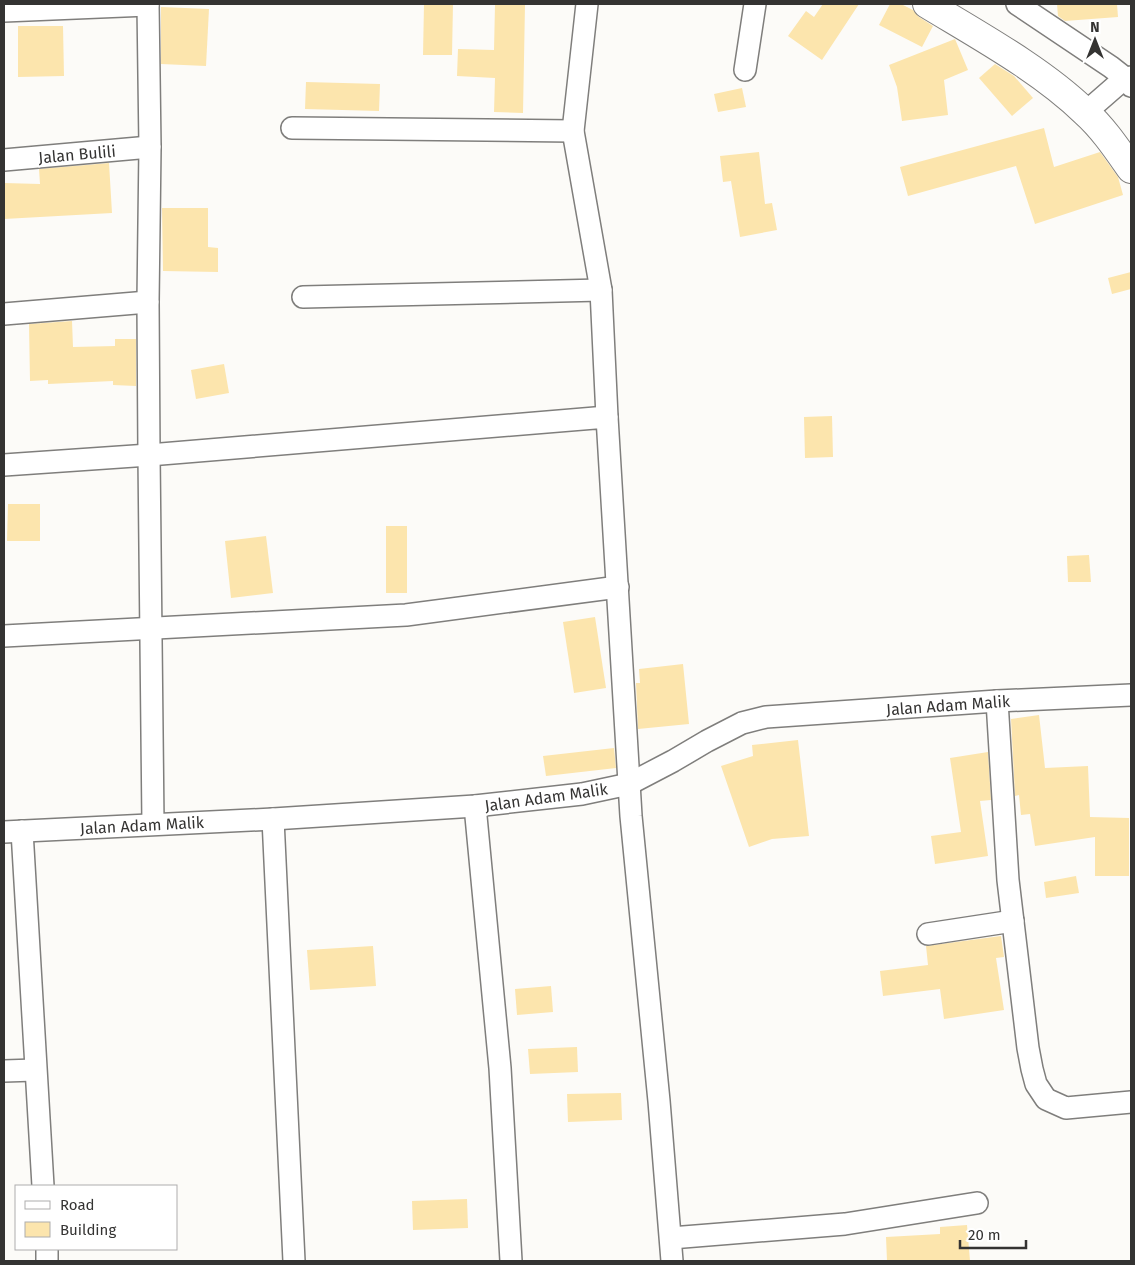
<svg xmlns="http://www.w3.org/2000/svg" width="1135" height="1265" viewBox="0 0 1135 1265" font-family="'Fira Sans',sans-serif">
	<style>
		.building { fill: #fce5ad }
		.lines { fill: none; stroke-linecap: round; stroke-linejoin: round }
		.street-casing { stroke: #7f7e7c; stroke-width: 24 }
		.secondary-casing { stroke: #7f7e7c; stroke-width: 30 }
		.street { stroke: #fff; stroke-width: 21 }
		.secondary { stroke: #fff; stroke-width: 28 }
		.labels { text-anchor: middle; stroke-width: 4; stroke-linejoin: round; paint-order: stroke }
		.street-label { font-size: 16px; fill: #343332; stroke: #fff }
	</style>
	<rect width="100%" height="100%" fill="#fcfbf8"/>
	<g class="building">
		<path d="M 424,4 L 453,4 L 452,55 L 423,55 Z"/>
		<path d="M 823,4 L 859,4 L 822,60 L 788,36 L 806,11 L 814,17 Z"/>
		<path d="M 890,4 L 901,4 L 913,10 L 919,17 L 933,26 L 922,47 L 879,25 Z"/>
		<path d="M 1057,4 L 1117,4 L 1118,17 L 1065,21 L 1058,16 Z"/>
		<path d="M 495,5 L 525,5 L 523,113 L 494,112 L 495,78 L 457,76 L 458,49 L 494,50 Z"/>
		<path d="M 161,7 L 209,9 L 206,66 L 161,64 Z"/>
		<path d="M 18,26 L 63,26 L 64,76 L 18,77 Z"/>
		<path d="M 955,39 L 968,70 L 944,80 L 948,115 L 902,121 L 897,87 L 889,65 Z"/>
		<path d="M 995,64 L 1014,76 L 1033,98 L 1012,116 L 979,78 Z"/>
		<path d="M 306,82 L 380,84 L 379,111 L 305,109 Z"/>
		<path d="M 742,88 L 746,107 L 718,112 L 714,94 Z"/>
		<path d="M 1044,128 L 1054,167 L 1100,152 L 1118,177 L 1123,195 L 1035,224 L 1016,166 L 908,196 L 900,167 Z"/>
		<path d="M 759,152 L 765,204 L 772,203 L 777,230 L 740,237 L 731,181 L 723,182 L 720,156 Z"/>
		<path d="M 109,163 L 112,213 L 4,219 L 4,183 L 40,184 L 39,169 Z"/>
		<path d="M 162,208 L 208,208 L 208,247 L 218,248 L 218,272 L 163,271 Z"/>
		<path d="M 1131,272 L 1131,289 L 1112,294 L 1108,278 Z"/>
		<path d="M 72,321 L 73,347 L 115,346 L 115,339 L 136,339 L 136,386 L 113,385 L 113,381 L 48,384 L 48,380 L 30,381 L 29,324 Z"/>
		<path d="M 224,364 L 229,393 L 196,399 L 191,370 Z"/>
		<path d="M 832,416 L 833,457 L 805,458 L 804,417 Z"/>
		<path d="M 8,504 L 40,504 L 40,541 L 7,541 Z"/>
		<rect x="386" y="526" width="21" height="67"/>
		<path d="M 266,536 L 273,593 L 231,598 L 225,541 Z"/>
		<path d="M 1089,555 L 1091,582 L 1068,582 L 1067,556 Z"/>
		<path d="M 595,617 L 606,688 L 574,693 L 563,622 Z"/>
		<path d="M 683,664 L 689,724 L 638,729 L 636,683 L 640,683 L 639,669 Z"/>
		<path d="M 1039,715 L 1045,768 L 1088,766 L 1090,817 L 1129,818 L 1129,876 L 1095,876 L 1095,837 L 1035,846 L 1030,814 L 1021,815 L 1019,795 L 1015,796 L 1011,719 Z"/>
		<path d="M 798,740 L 809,836 L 772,839 L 749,847 L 721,766 L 753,756 L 752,745 Z"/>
		<path d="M 614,748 L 616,768 L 546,776 L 543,756 Z"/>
		<path d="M 988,752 L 991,800 L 980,801 L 988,856 L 935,864 L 931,836 L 961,832 L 950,758 Z"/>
		<path d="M 1076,876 L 1079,893 L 1046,898 L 1044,882 Z"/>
		<path d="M 1001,936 L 1004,957 L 996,958 L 1004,1010 L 944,1019 L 940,989 L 883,996 L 880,971 L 928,965 L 926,946 Z"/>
		<path d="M 373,946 L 376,986 L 310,990 L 307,950 Z"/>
		<path d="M 551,986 L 553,1012 L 517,1015 L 515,989 Z"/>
		<path d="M 577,1047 L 578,1072 L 530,1074 L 528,1049 Z"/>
		<path d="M 621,1093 L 622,1120 L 568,1122 L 567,1094 Z"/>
		<path d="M 467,1199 L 468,1228 L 413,1230 L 412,1201 Z"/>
		<path d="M 967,1225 L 970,1261 L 887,1261 L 886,1237 L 940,1234 L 940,1227 Z"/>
	</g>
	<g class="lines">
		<defs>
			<g id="street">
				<path d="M 148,4 L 150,147 L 148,302 L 149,455 L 153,824"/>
				<path d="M 587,4 L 573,131 L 601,290 L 607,417"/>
				<path d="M 1017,4 L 1111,67 L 1125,78 L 1131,86"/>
				<path d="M 4,11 L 148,5"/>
				<path d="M 745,70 L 755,4"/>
				<path d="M 1086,112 L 1125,78 L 1131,77"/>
				<path d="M 292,128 L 573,131"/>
				<path d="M 4,160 L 150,147"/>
				<path d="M 303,297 L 601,290"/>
				<path d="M 4,314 L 148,302"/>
				<path d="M 4,465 L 149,455 L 607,417 L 631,816 L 659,1101 L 672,1261"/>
				<path d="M 4,636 L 406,615 L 618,587"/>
				<path d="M 997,701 L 1008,880 L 1028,1048 L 1032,1069 L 1036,1084 L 1046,1099 L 1066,1108 L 1131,1102"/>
				<path d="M 475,806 L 500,1068 L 511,1261"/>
				<path d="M 273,819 L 294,1261"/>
				<path d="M 22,831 L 43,1186"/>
				<path d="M 4,832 L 273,819 L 475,806 L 582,794 L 629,784 L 673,761 L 707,741 L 742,723 L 766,717 L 997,701 L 1131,695"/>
				<path d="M 928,934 L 1013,921"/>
				<path d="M 4,1071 L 35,1070"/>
				<path d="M 671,1238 L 845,1224 L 977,1203"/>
				<path d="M 47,1249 L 47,1261"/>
			</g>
			<path id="secondary" d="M 927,4 C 978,35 1042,70 1085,112 C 1103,128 1117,149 1131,169"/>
		</defs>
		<use href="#street" class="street-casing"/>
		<use href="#secondary" class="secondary-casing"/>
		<use href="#street" class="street"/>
		<use href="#secondary" class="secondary"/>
	</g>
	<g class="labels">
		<g class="street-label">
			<text transform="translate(77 154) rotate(-5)" y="6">Jalan Bulili</text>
			<text transform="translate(948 705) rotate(-4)" y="6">Jalan Adam Malik</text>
			<text transform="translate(546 797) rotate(-8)" y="6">Jalan Adam Malik</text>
			<text transform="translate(142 825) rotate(-3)" y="6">Jalan Adam Malik</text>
		</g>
	</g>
	<rect width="1135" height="1265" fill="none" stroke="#343332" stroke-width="10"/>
	<rect x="15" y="1185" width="162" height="65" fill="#ffffff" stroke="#aeadad"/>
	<rect x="25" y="1201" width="25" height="8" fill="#ffffff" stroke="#aeadad"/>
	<text x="60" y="1210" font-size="15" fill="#343332">Road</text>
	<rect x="25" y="1222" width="25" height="15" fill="#fce5ad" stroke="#aeadad"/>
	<text x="60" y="1235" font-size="15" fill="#343332">Building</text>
	<g transform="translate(1095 40)" stroke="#ffffff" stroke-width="4" paint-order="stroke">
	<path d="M0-4L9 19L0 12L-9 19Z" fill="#343332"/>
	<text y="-8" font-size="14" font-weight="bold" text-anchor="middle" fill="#343332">N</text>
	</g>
	<path d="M960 1240v8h66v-8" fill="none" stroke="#343332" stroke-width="2.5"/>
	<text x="968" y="1240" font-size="15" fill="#343332" stroke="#ffffff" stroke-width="4" paint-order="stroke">20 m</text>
</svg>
